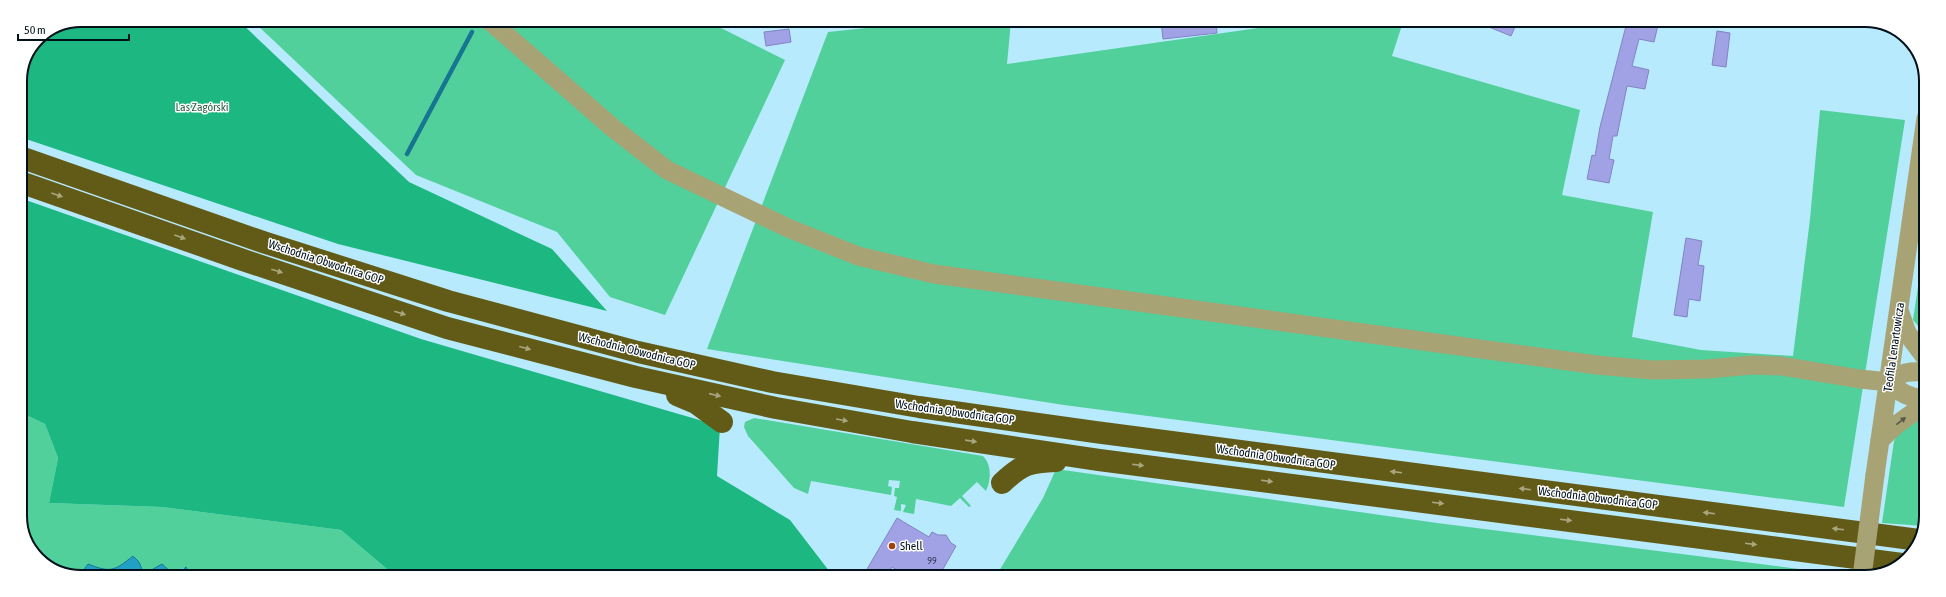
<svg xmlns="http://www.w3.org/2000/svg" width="1946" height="597" viewBox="0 0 1946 597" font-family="'Asap Condensed',sans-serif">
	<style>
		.green { fill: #51d09b }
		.forest { fill: #1db781 }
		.water { fill: #20a0c4; stroke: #167591 }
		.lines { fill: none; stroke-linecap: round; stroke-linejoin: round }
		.stream { stroke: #167591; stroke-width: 4.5 }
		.building { fill: #a1a2e5; stroke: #8283c3 }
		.minor { stroke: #a8a374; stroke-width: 19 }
		.highway { stroke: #625b17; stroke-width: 22 }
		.minor-bridge { stroke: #a8a374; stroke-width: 19 }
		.oneway { fill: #a9a57f }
		.oneway2 { fill: #545a47 }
		.poi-dot { fill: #a34009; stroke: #fff; stroke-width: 1.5 }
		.labels { text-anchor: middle; stroke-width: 3; stroke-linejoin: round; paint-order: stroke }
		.number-label { font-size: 10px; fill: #28354d }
		.park-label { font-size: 12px; fill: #2d624a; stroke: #fff }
		.street-label { font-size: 12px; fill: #00111a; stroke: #fff }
		.poi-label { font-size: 12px; fill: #00111a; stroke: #fff; text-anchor: start }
		.rim { fill: none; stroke: #00111a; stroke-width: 2 }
	</style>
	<rect width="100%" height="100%" fill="#b7eafc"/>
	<g class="green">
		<path d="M 257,20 L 707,21 L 785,60 L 665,315 L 610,297 L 557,232 L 416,175 L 255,23 Z"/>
		<path d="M 933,21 L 1011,21 L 1007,64 L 1306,21 L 1403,22 L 1392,56 L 1580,110 L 1562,195 L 1653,212 L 1632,337 L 1701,350 L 1793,356 L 1810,219 L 1820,110 L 1905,120 L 1844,507 L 1064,405 L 707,349 L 828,32 Z"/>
		<path d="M 1925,240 L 1925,334 L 1913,320 Z"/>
		<path d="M 20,412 L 45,424 L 58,458 L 49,503 L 162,507 L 341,530 L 394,575 L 192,575 L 183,568 L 179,574 L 172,573 L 162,564 L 148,572 L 143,572 L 139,562 L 133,556 C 114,571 111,573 88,564 L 80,575 L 65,575 L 33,553 L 20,520 Z"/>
		<path d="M 1924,415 L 1924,526 L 1882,523 L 1894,441 L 1902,428 Z"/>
		<path d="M 754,418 L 983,456 C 992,465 991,480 986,491 L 977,482 L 962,496 L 971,506 L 969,507 L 960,498 L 951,506 L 916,499 L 914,514 L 903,512 L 906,505 L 901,504 L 901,511 L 894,510 L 897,497 L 894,496 L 895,488 L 899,488 L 900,481 L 889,480 L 888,486 L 892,487 L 891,495 L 811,481 L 808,494 L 794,488 L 748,436 L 744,427 L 745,422 Z"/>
		<path d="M 1056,469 L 1437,523 L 1846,575 L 1845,577 L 996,576 L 1043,498 Z"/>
	</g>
	<g class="forest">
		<path d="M 81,20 L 238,20 L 409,182 L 552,249 L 607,311 L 338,244 L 20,137 L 20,81 L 38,38 Z"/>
		<path d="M 20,198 L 421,339 L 720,426 L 717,476 L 790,520 L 833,576 L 394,575 L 341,530 L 162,507 L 49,503 L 58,458 L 45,424 L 20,412 Z"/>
	</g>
	<path class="water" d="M 133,556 L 139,562 L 143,572 L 148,572 L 162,564 L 172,573 L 178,574 L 186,567 L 190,574 L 192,575 L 80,575 L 88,564 C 111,573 114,571 133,556 Z"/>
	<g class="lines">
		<path class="stream" d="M 407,154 L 472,32"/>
	</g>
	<g class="building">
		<path d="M 1161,21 L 1216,21 L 1217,33 L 1163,39 Z"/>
		<path d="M 1477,22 L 1517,22 L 1511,36 Z"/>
		<path d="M 1627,22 L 1641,22 L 1658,25 L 1654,42 L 1639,39 L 1632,66 L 1649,70 L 1647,79 L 1645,89 L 1627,86 L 1617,136 L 1613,136 L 1609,159 L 1614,160 L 1609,183 L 1587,179 L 1592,155 L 1595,156 L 1600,127 Z"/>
		<path d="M 789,29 L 791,42 L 766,46 L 764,32 Z"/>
		<path d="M 1717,31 L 1730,33 L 1726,67 L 1712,65 Z"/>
		<path d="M 1686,238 L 1702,241 L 1698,265 L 1704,266 L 1700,301 L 1689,299 L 1687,317 L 1674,315 Z"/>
		<path d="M 897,518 L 929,537 L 932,532 L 938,535 L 946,535 L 951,543 L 956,546 L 939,576 L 907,576 L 892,567 L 887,576 L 863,576 Z"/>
	</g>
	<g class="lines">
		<g class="minor">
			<path d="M 489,20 L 613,128 L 667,170 L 788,228 L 858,256 L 934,274 L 1597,365 L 1652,370 L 1707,369 L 1753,365 L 1781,366 L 1860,379 L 1889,382 C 1899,393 1910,398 1924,399"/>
			<path d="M 1900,313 L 1907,333 L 1925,357"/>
			<path d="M 1889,382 C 1900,372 1910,371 1925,372"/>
			<path d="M 1880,440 L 1896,425 L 1924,405"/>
			<path d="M 1875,475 L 1926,118"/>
		</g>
		<g class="highway">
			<path d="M 20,157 L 263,242 L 448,301 L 638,352 L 772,382 L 919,407 L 1095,432 L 1919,540"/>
			<path d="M 20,182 L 240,259 L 447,328 L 636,377 L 776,408 L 912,432 L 1099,460 L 1902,564"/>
			<path d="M 677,395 L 696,403 L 722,422"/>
			<path d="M 1002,483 C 1022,464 1029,462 1056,461"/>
		</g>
		<path class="minor-bridge" d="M 1862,577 L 1875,475"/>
	</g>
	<defs><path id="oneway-solid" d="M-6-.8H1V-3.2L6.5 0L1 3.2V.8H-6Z"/></defs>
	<g class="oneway">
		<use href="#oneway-solid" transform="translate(57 195) rotate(19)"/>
		<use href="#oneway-solid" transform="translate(180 237) rotate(20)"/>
		<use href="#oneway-solid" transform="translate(277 271) rotate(18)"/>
		<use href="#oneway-solid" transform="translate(400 313) rotate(18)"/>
		<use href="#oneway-solid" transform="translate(525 348) rotate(15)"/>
		<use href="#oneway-solid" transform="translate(715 395) rotate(13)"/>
		<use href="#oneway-solid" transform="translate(842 420) rotate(10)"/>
		<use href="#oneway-solid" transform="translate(971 441) rotate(8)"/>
		<use href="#oneway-solid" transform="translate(1138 465) rotate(7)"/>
		<use href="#oneway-solid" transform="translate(1396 472) rotate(-173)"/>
		<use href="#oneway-solid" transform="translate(1267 481) rotate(7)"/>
		<use href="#oneway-solid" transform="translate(1525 489) rotate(-173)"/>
		<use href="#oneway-solid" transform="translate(1438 503) rotate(7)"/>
		<use href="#oneway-solid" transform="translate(1709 513) rotate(-173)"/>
		<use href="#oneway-solid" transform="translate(1566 520) rotate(7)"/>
		<use href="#oneway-solid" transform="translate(1838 529) rotate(-173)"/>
		<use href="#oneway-solid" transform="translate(1751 544) rotate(7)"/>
	</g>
	<use class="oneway2" href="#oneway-solid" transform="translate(1901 421) rotate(-38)"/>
	<circle class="poi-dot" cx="892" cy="546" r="4"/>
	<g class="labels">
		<g class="number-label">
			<text x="932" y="564">99</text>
		</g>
		<g class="park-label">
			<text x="202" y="111">Las Zagórski</text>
		</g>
		<g class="street-label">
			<text transform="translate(326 262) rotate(18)" y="4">Wschodnia Obwodnica GOP</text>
			<text transform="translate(1894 347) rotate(-82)" y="4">Teofila Lenartowicza</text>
			<text transform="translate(637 351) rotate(14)" y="4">Wschodnia Obwodnica GOP</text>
			<text transform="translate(955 412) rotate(8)" y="4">Wschodnia Obwodnica GOP</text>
			<text transform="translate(1276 457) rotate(8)" y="4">Wschodnia Obwodnica GOP</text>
			<text transform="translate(1598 498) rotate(7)" y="4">Wschodnia Obwodnica GOP</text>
		</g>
		<g class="poi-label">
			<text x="900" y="550">Shell</text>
		</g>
	</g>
	<path d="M0 0H1946V597H0ZM81 27H1865A54 54 0 0 1 1919 81V516A54 54 0 0 1 1865 570H81A54 54 0 0 1 27 516V81A54 54 0 0 1 81 27Z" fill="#fff" fill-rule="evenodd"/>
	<path class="rim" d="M81 27H1865A54 54 0 0 1 1919 81V516A54 54 0 0 1 1865 570H81A54 54 0 0 1 27 516V81A54 54 0 0 1 81 27Z"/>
	<path d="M18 34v6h111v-6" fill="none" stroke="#00111a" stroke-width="2"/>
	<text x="24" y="34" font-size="12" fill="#00111a" stroke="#ffffff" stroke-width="3" paint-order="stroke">50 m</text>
</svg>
